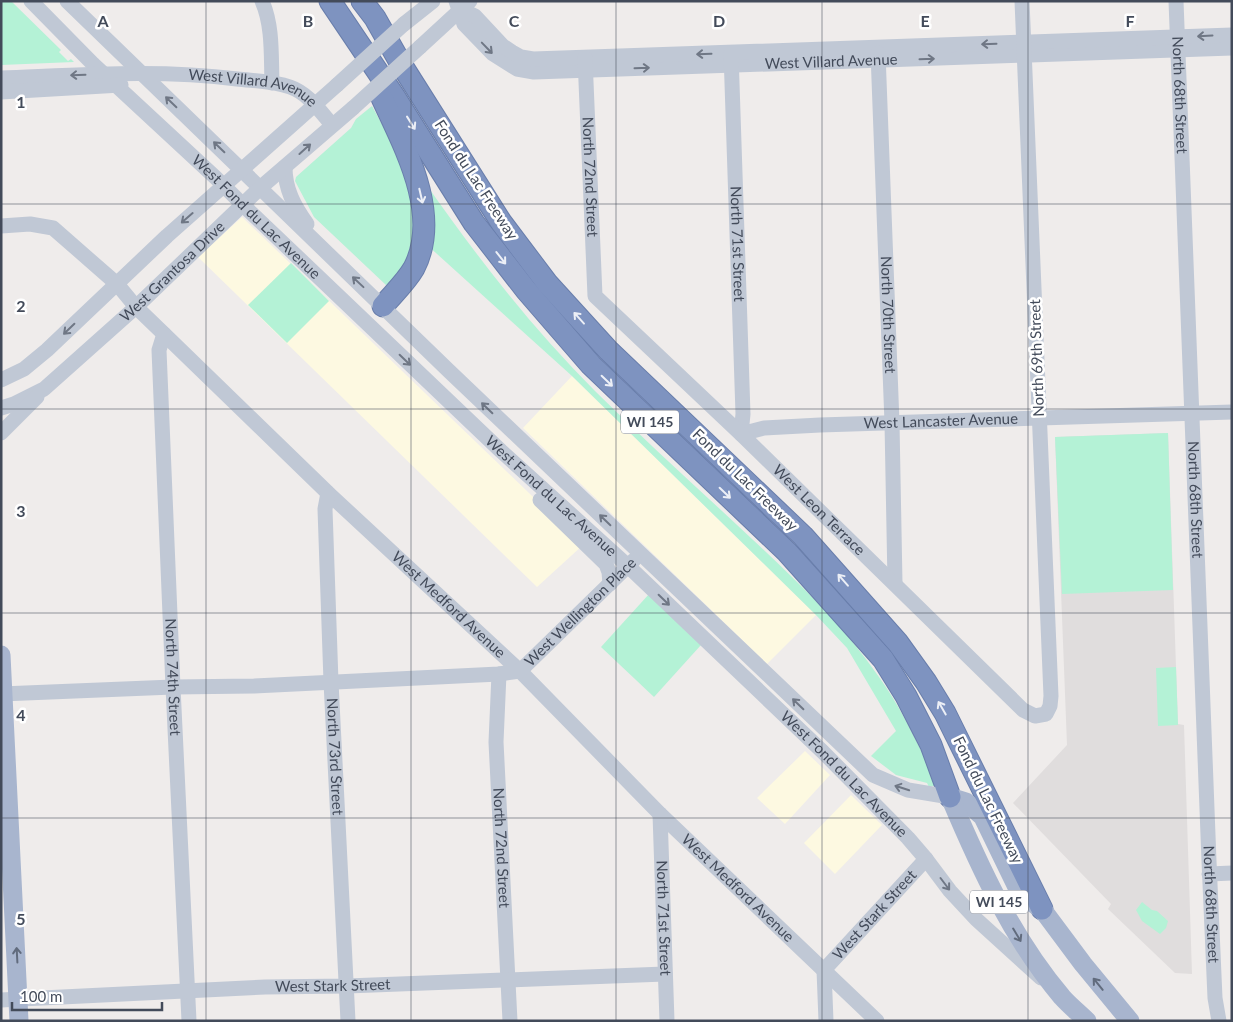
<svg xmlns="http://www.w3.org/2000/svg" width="1233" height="1022" viewBox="0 0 1233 1022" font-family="Lato,sans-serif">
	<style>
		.commercial { fill: #fdf9e1 }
		.education { fill: #e0dddd }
		.green { fill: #b4f2d6 }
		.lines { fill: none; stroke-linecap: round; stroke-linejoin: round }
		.highway-casing { stroke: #697eab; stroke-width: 23 }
		.minor { stroke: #c0c8d5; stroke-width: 15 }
		.major { stroke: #a8b5ce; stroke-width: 19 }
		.highway { stroke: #7e93c0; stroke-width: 21 }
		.minor-bridge { stroke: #c0c8d5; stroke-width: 15 }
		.oneway { stroke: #6f7785 }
		.oneway2 { stroke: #eceff6 }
		.oneway3 { stroke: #616b7d }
		.grid { fill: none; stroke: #434b5a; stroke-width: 1; stroke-opacity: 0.55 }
		.labels { text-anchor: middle; stroke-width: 5; stroke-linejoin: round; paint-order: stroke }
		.shield { fill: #fff; stroke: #7b818c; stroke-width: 1 }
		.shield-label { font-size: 14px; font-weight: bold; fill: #434b5a }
		.street-label { font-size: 15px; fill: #434b5a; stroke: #fff }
		.grid-label { font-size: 16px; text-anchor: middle; font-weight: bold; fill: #434b5a; stroke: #fff; stroke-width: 5; stroke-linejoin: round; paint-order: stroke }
	</style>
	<rect width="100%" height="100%" fill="#efeceb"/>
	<g class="commercial">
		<path d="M 242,217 L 583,545 L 537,587 L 198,257 Z"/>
		<path d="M 572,376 L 816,615 L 767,664 L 523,428 Z"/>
		<path d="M 805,751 L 830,775 L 785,824 L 757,798 Z"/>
		<path d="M 851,795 L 882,825 L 835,874 L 804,843 Z"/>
	</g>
	<path class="education" d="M 1168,433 L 1177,696 L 1178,724 L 1184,725 L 1192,974 L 1175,973 L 1108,909 L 1111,904 L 1013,803 L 1067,745 L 1055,437 Z"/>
	<g class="green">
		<path d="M 1,1 L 11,1 L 61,50 L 59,52 L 68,61 L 71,59 L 74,62 L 1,65 Z"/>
		<path d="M 372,106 L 402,161 L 414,192 L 416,245 L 397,281 L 386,285 L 314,217 L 295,181 L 296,177 L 351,128 L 356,119 Z"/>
		<path d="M 426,184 C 477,257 532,328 595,391 C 646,442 700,490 752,539 C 798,582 843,625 879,677 C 903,710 920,749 938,785 L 929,787 L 927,783 L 896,775 L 871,756 L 896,731 L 847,648 L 816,615 L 572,376 L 426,244 Z"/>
		<path d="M 291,263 L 329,301 L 287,343 L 248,305 Z"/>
		<path d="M 1168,433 L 1173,590 L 1062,594 L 1055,437 Z"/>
		<path d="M 650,593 L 701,645 L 654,697 L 601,647 Z"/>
		<path d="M 1176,667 L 1178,725 L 1158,726 L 1156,668 Z"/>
		<path d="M 1142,902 L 1152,910 L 1157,911 L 1168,921 L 1166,928 L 1160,934 L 1142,921 L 1136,910 Z"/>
	</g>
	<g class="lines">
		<defs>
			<g id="highway">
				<path d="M 330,1 L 394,96 L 474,223 L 526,290 L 591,365 L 787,552 L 883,659 L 906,696 L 931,745 L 950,797"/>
				<path d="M 362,1 L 375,18 L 401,64 L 501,222 L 547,283 L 608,350 L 803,536 L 898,643 L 926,682 L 945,713 L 1042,909"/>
				<path d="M 382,98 C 404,146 442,214 414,268 C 406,282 393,294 383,306"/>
			</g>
		</defs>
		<use href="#highway" class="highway-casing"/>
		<g class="minor">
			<path id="s1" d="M 31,1 L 93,64 L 216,178 L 243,205 L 501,451 L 628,566 L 823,752 L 908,838 L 926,859 L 950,891 L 976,919 L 1041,978"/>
			<path d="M 67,1 L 449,371 L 873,775 L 908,790 L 950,797"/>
			<path d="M 262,1 C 273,26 271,56 272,83"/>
			<path id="s2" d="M 456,1 L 464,24 L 493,54 L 517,69 L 534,72 L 1232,48"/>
			<path id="s3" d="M 1176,1 L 1209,861 L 1215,998 L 1219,1021"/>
			<path d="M 460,9 L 475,16 L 503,46 L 512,52 L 521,57 L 533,59 L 1232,35"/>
			<path d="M 404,24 L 433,1"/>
			<path d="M 420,47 L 470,1"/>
			<path id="s4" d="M 731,53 L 743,414 L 741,434 L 764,428 L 820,425 L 1232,412"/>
			<path id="s5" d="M 878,53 L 892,423 L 895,583"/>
			<path id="s6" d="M 585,58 L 595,296 L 741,434 L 1023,710 L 1035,716 L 1046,714 L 1050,706 L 1051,696 L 1022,1"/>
			<path id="s7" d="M 1,78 C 80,75 159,69 237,79 C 255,81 273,81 290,87 C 308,93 320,111 332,125"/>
			<path d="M 1,92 L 121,85"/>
			<path d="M 285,167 C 285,189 294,206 307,224"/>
			<path id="s8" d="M 1,226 L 30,224 L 53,228 L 117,284 L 136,307 L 164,334 L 328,493 L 520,671 L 660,814 L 877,1021"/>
			<path id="s9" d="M 164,334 L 159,350 L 173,687 L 189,1021"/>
			<path d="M 1,380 L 24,369 L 47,350 L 167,236 L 337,85"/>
			<path id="s10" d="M 1,408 L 14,404 L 44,389 L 136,307 L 260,188 L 353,108"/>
			<path d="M 1,433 L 37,397"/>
			<path id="s11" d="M 328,493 L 325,509 L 331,682 L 348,1021"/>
			<path d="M 540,500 L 606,564 L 609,572 L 610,584"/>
			<path id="s12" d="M 499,674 L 496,742 L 510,1021"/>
			<path id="s13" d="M 1,694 L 173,687 L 254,686 L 499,674 L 520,671 L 634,560"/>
			<path id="s14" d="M 660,814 L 667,1021"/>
			<path d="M 1209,874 L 1232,873"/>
			<path id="s15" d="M 1,1000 L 265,987 L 347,986 L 665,974"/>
			<path id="s16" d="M 826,1021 L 824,970 L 926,859"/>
		</g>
		<g class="major">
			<path d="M 1,655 L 19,1021"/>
			<path d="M 950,797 L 966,802 L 983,817 L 1017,887 C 1024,897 1031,903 1042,909 L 1083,964 L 1130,1021"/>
			<path d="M 950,797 C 980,868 1012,938 1062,997 C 1070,1006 1079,1013 1087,1021"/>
		</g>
		<use href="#highway" class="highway"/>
		<g class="minor-bridge">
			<path d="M 337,85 L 404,24"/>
			<path d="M 353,108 L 420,47"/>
		</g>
	</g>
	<defs><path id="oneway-shaft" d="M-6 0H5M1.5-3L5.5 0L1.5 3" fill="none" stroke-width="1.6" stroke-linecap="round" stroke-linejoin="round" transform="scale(1.25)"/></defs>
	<g class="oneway">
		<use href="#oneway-shaft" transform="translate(1205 36) rotate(177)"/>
		<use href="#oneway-shaft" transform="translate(989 44) rotate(178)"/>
		<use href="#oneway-shaft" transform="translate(487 48) rotate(46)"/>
		<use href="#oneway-shaft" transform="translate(704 54) rotate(178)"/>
		<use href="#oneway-shaft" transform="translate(927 59) rotate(-2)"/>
		<use href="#oneway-shaft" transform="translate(642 68) rotate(-2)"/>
		<use href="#oneway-shaft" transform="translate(78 75) rotate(178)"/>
		<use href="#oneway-shaft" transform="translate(171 102) rotate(-136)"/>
		<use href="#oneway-shaft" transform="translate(219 147) rotate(-136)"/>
		<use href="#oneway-shaft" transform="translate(305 149) rotate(-42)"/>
		<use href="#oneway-shaft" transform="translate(187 218) rotate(139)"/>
		<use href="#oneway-shaft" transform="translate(358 282) rotate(-137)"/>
		<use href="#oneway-shaft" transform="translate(69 329) rotate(136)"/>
		<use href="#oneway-shaft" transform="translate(405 360) rotate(44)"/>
		<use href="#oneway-shaft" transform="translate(487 408) rotate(-136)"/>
		<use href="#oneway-shaft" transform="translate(605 520) rotate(-136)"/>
		<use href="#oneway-shaft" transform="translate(664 600) rotate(44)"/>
		<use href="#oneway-shaft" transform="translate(798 704) rotate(-136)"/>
		<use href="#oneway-shaft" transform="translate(902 788) rotate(-162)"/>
		<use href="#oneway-shaft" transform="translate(945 884) rotate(53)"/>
	</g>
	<g class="oneway2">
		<use href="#oneway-shaft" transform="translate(411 123) rotate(58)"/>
		<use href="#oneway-shaft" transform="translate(421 196) rotate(77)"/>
		<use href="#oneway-shaft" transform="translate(501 258) rotate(52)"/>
		<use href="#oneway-shaft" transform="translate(579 318) rotate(-132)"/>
		<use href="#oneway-shaft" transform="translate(607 381) rotate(44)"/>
		<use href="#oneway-shaft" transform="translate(725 493) rotate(44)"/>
		<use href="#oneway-shaft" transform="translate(843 580) rotate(-131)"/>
		<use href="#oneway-shaft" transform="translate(942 708) rotate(-120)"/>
	</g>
	<g class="oneway3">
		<use href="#oneway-shaft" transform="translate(1017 935) rotate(59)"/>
		<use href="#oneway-shaft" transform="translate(17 955) rotate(-93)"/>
		<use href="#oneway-shaft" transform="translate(1098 984) rotate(-129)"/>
	</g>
	<path class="grid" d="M 206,1 L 206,1021M 411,1 L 411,1021M 616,1 L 616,1021M 822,1 L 822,1021M 1028,1 L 1028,1021M 1,204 L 1232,204M 1,409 L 1232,409M 1,613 L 1232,613M 1,818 L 1232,818"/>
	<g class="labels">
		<g class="shield">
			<rect x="621" y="410.5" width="58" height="23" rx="4"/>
			<rect x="970" y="890.5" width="58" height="23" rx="4"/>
		</g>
		<g class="shield-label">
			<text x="650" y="427">WI 145</text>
			<text x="999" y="907">WI 145</text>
		</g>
		<g class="street-label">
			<text dy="5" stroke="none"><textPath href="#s2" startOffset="409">West Villard Avenue</textPath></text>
			<text dy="5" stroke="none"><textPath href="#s7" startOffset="254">West Villard Avenue</textPath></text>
			<text dy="5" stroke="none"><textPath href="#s3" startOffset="94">North 68th Street</textPath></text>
			<text dy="5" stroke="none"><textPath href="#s6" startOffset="119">North 72nd Street</textPath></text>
			<text transform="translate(476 180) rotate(57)" y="5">Fond du Lac Freeway</text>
			<text dy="5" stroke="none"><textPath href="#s1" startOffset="312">West Fond du Lac Avenue</textPath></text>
			<text dy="5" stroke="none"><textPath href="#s4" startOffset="191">North 71st Street</textPath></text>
			<text dy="5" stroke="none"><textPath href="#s10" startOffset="221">West Grantosa Drive</textPath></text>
			<text dy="5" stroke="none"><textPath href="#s5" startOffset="262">North 70th Street</textPath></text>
			<text transform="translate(1037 358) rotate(-92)" y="5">North 69th Street</text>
			<text dy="5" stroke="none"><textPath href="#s4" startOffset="582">West Lancaster Avenue</textPath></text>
			<text transform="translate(745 480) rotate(44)" y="5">Fond du Lac Freeway</text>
			<text dy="5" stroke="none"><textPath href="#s1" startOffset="718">West Fond du Lac Avenue</textPath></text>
			<text dy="5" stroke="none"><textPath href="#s3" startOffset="499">North 68th Street</textPath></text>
			<text dy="5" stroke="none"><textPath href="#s6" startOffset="548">West Leon Terrace</textPath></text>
			<text dy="5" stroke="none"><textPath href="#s8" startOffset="599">West Medford Avenue</textPath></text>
			<text dy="5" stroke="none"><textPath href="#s13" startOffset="604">West Wellington Place</textPath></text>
			<text dy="5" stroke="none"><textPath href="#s9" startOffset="344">North 74th Street</textPath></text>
			<text dy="5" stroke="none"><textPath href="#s11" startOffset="264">North 73rd Street</textPath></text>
			<text dy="5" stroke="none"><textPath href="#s1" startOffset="1122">West Fond du Lac Avenue</textPath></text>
			<text transform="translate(988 800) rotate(64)" y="5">Fond du Lac Freeway</text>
			<text dy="5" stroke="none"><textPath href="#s12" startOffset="174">North 72nd Street</textPath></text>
			<text dy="5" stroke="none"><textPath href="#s8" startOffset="1004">West Medford Avenue</textPath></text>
			<text dy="5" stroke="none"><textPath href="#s3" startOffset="904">North 68th Street</textPath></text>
			<text dy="5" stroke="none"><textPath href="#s16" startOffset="126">West Stark Street</textPath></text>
			<text dy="5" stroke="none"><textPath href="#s14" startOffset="104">North 71st Street</textPath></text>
			<text dy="5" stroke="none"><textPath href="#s15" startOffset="332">West Stark Street</textPath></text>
		</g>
	</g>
	<g class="grid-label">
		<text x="103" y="27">A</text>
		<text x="308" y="27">B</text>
		<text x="514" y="27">C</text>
		<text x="719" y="27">D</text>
		<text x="925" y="27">E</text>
		<text x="1130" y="27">F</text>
		<text x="21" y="108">1</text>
		<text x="21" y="312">2</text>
		<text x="21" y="517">3</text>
		<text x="21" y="721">4</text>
		<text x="21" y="925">5</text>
	</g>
	<rect width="1233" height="1022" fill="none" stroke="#434b5a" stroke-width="5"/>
	<path d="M12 1002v8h150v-8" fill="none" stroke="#434b5a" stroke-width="2.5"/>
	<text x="20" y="1002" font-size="15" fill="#434b5a" stroke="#ffffff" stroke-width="4" paint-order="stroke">100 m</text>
</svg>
